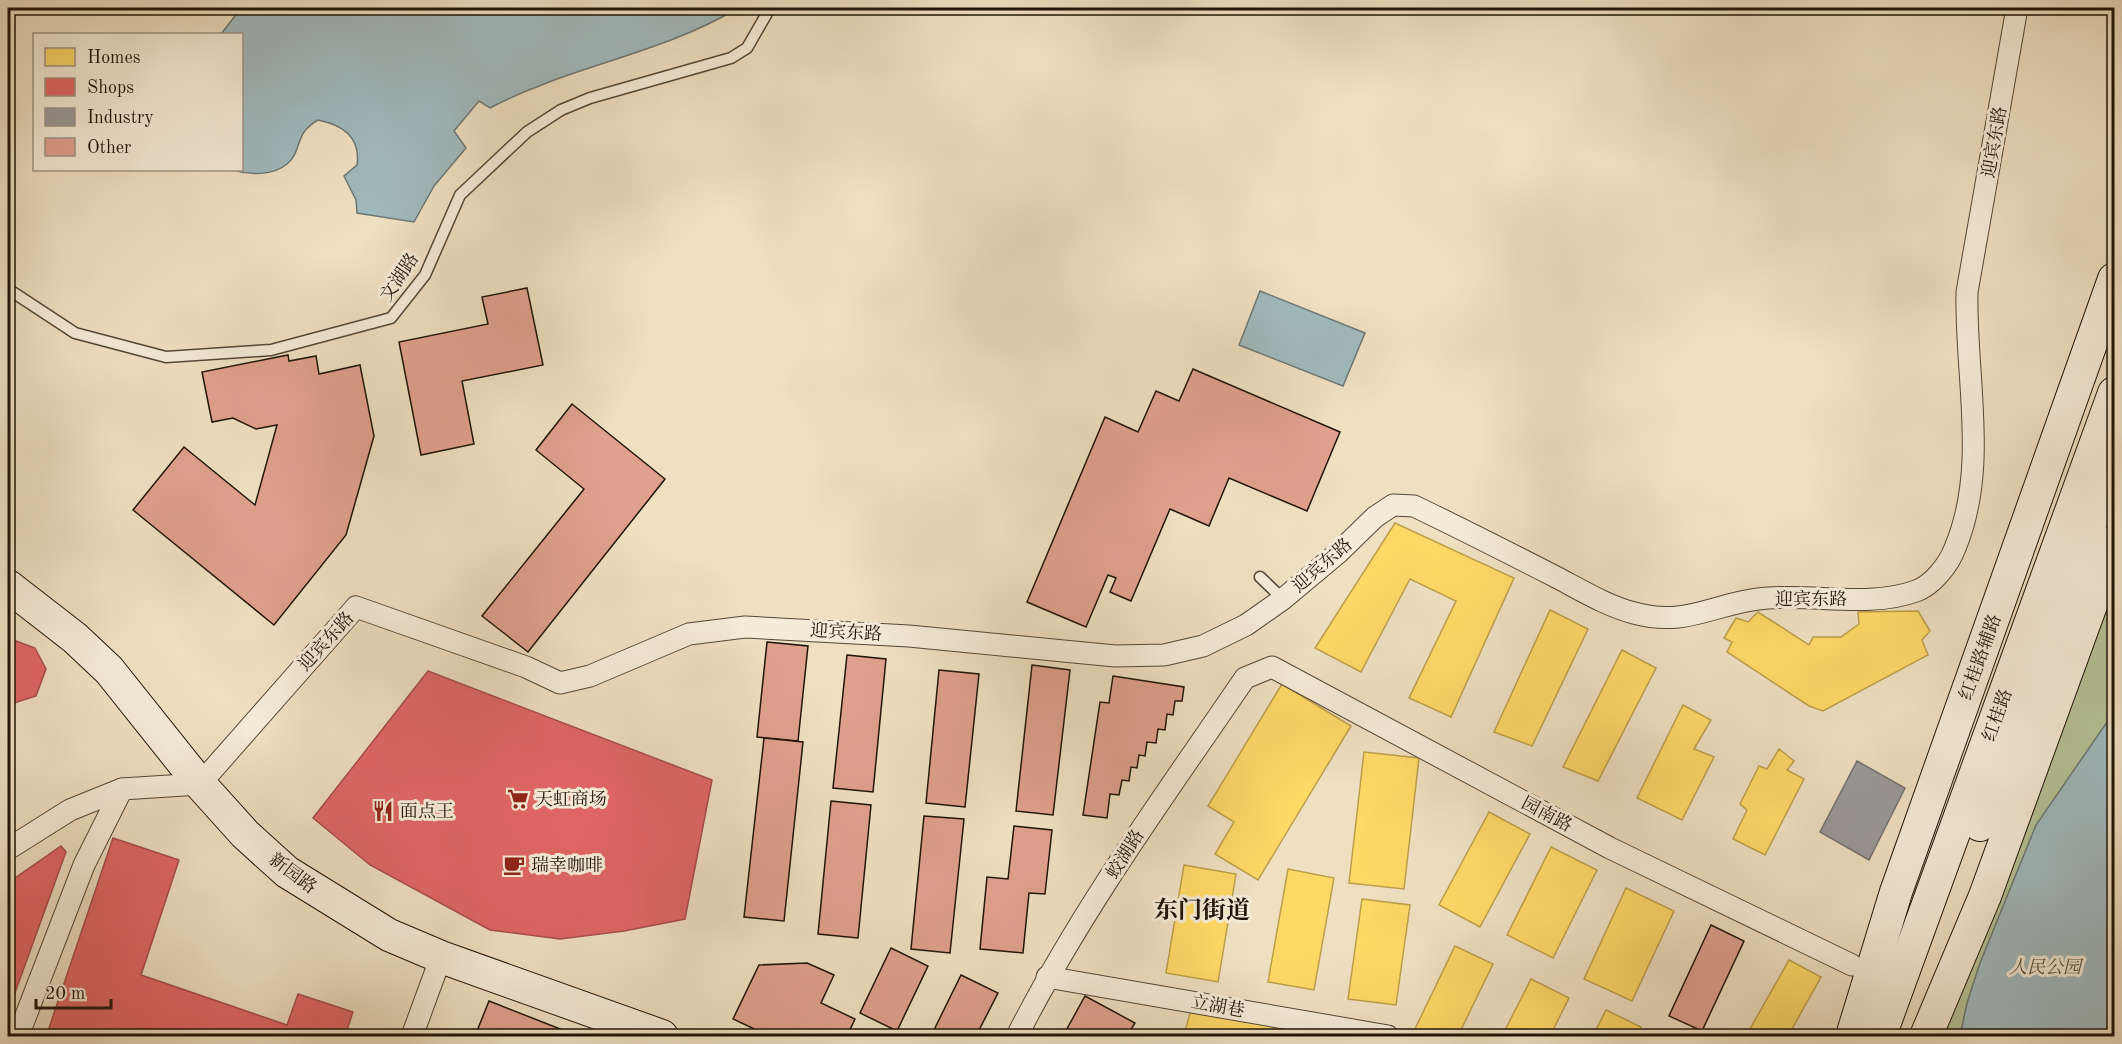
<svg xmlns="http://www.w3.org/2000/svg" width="2122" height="1044" viewBox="0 0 2122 1044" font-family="'Old Standard TT','Noto Serif SC',serif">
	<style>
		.green { fill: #b5c397; stroke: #6a6c50; stroke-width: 1.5 }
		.water { fill: #a0babe; stroke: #6c7876; stroke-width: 1.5 }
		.homes { fill: #ffd966; stroke: #bc9e4a; stroke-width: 1.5 }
		.shops { fill: #e06666; stroke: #a64d4a; stroke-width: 1.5 }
		.industry { fill: #999; stroke: #74716e; stroke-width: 1.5 }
		.building { fill: #e0a08e; stroke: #1f1409; stroke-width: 1.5 }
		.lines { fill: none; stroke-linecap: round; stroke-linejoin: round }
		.lane-casing { stroke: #534737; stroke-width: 13 }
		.street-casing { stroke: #534737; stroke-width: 23 }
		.secondary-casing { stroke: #1f1409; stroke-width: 34 }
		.lane { stroke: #f5ebd7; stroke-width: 10 }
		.street { stroke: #f5ebd7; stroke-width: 21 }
		.secondary { stroke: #f5ebd7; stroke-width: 32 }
		.labels { text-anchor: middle; stroke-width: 6; stroke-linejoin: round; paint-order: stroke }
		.street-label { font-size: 18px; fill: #1f1409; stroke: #f5ebd7 }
		.poi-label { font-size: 18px; fill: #1f1409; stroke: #f5ebd7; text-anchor: start }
		.park-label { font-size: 18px; font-style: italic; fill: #54513b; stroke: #f5ebd7 }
		.district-label { font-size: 24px; font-weight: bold; fill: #1f1409; stroke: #f5ebd7 }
	</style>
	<rect width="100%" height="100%" fill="#efe0c2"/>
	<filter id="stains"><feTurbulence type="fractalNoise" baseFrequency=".00333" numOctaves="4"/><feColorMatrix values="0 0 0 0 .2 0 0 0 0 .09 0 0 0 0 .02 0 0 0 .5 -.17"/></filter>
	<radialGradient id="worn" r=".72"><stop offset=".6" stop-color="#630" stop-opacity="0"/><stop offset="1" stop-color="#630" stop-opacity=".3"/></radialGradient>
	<path class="green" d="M 2114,586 L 2114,1036 L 1942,1036 L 2011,870 Z"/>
	<g class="water">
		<path d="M 241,8 L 738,8 C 662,54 569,66 490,108 L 479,101 L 454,131 L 466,148 L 434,186 L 414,222 L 357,213 L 356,200 L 344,176 L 357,165 C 361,137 343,125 318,120 C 293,134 303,151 287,164 C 273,176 249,175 233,170 L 242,170 L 242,34 L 221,34 Z"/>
		<path d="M 1260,291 L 1365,333 L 1343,386 L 1239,345 Z"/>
		<path d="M 2114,712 L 2114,1036 L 1960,1036 L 1967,1003 L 1980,963 L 2036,825 Z"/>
	</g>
	<g class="homes">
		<path d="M 1395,523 L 1514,578 L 1451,717 L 1409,698 L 1456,601 L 1410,579 L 1361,672 L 1315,648 Z"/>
		<path d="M 1550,610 L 1588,629 L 1532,746 L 1494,732 Z"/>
		<path d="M 1918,611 L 1930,631 L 1922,640 L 1928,655 L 1823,711 L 1809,706 L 1727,652 L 1732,642 L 1724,638 L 1736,618 L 1748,622 L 1758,612 L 1809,645 L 1813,637 L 1841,637 L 1859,624 L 1858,612 Z"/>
		<path d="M 1622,650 L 1656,668 L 1598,781 L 1563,767 Z"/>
		<path d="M 1282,684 L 1351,726 L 1258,880 L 1215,854 L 1234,822 L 1208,806 Z"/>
		<path d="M 1683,705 L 1711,720 L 1694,749 L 1714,757 L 1682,820 L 1637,798 Z"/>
		<path d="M 1779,749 L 1794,761 L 1787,770 L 1804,779 L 1765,855 L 1733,839 L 1747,810 L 1740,804 L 1759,766 L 1767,769 Z"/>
		<path d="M 1364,752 L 1419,758 L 1404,889 L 1349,883 Z"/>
		<path d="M 1489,812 L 1530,834 L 1480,927 L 1439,905 Z"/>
		<path d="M 1551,847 L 1597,870 L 1553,958 L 1507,935 Z"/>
		<path d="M 1184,865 L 1236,874 L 1218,982 L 1166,973 Z"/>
		<path d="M 1288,869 L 1334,878 L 1314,990 L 1268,982 Z"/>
		<path d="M 1626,888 L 1674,911 L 1632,1001 L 1584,979 Z"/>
		<path d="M 1362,899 L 1410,905 L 1396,1005 L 1348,999 Z"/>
		<path d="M 1455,946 L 1493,964 L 1458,1036 L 1425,1036 L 1414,1031 Z"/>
		<path d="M 1789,960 L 1821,977 L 1788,1036 L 1746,1036 Z"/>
		<path d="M 1531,979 L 1569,998 L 1550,1036 L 1502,1036 Z"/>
		<path d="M 1192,1005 L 1274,1026 L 1271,1036 L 1184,1036 Z"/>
		<path d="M 1606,1010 L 1641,1027 L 1636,1036 L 1593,1036 Z"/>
	</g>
	<g class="shops">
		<path d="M 8,638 L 35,648 L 46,669 L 36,696 L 8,705 Z"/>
		<path d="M 428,671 L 712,780 L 685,919 L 624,931 L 560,939 L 490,930 L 370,865 L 313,818 Z"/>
		<path d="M 113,838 L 179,860 L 141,975 L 287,1025 L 298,994 L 353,1012 L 345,1036 L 74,1036 L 49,1028 Z"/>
		<path d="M 61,846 L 66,852 L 8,1012 L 8,883 Z"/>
	</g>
	<path class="industry" d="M 1857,761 L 1905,788 L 1869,860 L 1820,832 Z"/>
	<g class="building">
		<path d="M 527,288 L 543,365 L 462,381 L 474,444 L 421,455 L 399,342 L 488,324 L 482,297 Z"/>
		<path d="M 288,355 L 289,361 L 316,356 L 319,374 L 360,365 L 374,436 L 346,535 L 274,625 L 133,510 L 184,447 L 255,505 L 277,425 L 256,429 L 233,418 L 212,422 L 202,372 Z"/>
		<path d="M 1193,369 L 1340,432 L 1307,511 L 1229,478 L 1209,526 L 1170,509 L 1131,601 L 1110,592 L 1116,578 L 1108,575 L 1086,627 L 1027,602 L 1105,417 L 1138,432 L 1156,391 L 1179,401 Z"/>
		<path d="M 572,404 L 665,479 L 528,652 L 482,616 L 584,489 L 536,450 Z"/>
		<path d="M 767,642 L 808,646 L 798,741 L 757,737 Z"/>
		<path d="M 847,655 L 886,659 L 873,792 L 833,788 Z"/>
		<path d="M 1032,665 L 1070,670 L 1053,815 L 1016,811 Z"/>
		<path d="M 939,670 L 979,674 L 965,807 L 926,803 Z"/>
		<path d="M 1113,676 L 1184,687 L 1182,701 L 1175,701 L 1173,715 L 1167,714 L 1165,730 L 1158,729 L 1156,743 L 1147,742 L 1145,756 L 1139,755 L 1137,768 L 1131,767 L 1129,781 L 1122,780 L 1119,795 L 1110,794 L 1107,818 L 1083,815 L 1100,702 L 1109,703 Z"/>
		<path d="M 764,738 L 803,742 L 784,921 L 744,917 Z"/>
		<path d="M 831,801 L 871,805 L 858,938 L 818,934 Z"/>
		<path d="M 924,816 L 964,819 L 950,953 L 911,949 Z"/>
		<path d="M 1014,826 L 1052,830 L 1045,894 L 1029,893 L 1023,953 L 980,949 L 987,877 L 1008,879 Z"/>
		<path d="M 1711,925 L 1744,941 L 1702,1031 L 1669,1016 Z"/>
		<path d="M 891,948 L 928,966 L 897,1031 L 860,1013 Z"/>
		<path d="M 807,963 L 834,975 L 821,1003 L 855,1019 L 848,1034 L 852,1036 L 769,1036 L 733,1019 L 759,965 Z"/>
		<path d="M 961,975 L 998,993 L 976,1036 L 931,1036 Z"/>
		<path d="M 1085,996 L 1135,1023 L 1127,1036 L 1063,1036 Z"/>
		<path d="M 489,1001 L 578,1036 L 475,1036 Z"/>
	</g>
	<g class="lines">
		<defs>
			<g id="lane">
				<path d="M 8,289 L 75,333 L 166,357 L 271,350 L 391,318 L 425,275 L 460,195 L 527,132 L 561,110 L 590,98 L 731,58 L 747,48 L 770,8"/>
				<path d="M 1260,577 L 1283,599"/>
			</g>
			<g id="street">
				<path d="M 8,849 L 70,810 L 122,789 L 200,784 L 356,607 L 526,667 L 560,683 L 590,676 L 689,634 L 745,627 L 909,636 L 1115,656 L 1164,655 L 1203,646 L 1246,625 L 1283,599 L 1338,553 L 1375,517 L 1393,505 L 1414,506 C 1462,529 1509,553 1556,577 C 1581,590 1607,606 1634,613 C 1685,627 1711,605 1758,599 C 1810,592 1866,609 1916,591 C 1933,585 1949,564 1955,548 C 1989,467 1965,377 1967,292 L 2017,8"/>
				<path d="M 1047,977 L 1388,1036"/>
				<path d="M 18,1036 L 84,865 L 122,789"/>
				<path d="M 412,1036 L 441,957"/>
				<path d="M 1017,1036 C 1081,910 1165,795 1245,678 L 1272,667 L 1610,848 L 1852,965"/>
			</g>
			<g id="secondary">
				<path d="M 8,586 L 75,638 L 109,670 L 200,784 L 245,834 L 287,872 L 389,935 L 441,957 L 662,1036"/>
				<path d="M 1980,825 L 2114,460"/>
				<path d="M 1852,1036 L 1896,892 L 2114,279"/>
				<path d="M 1880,1036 L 2114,393"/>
				<path d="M 1926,1036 L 1985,896 L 2114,542"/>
			</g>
		</defs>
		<use href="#lane" class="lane-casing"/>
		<use href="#street" class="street-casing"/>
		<use href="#secondary" class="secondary-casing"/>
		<use href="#lane" class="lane"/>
		<use href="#street" class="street"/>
		<use href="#secondary" class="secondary"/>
	</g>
	<defs>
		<symbol id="supermarket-bare" viewBox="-9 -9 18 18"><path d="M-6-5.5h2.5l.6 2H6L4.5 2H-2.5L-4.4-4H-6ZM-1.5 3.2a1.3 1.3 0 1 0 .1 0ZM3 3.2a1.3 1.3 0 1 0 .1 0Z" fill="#8f2418" stroke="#f5ebd7" stroke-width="2.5" paint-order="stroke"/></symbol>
		<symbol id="restaurant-bare" viewBox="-9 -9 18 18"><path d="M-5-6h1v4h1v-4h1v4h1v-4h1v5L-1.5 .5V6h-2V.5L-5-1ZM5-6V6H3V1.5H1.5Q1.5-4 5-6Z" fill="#8f2418" stroke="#f5ebd7" stroke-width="2.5" paint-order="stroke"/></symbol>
		<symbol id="cafe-bare" viewBox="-9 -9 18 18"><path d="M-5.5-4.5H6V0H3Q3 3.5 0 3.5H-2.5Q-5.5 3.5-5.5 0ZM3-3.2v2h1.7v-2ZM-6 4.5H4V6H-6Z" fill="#8f2418" stroke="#f5ebd7" stroke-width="2.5" paint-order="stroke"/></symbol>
	</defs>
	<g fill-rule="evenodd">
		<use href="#supermarket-bare" x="503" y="784" width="30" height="30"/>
		<use href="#restaurant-bare" x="368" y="796" width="30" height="30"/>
		<use href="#cafe-bare" x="499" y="850" width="30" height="30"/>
	</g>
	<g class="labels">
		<g class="street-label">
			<text transform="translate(1994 142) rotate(-80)" y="6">迎宾东路</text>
			<text transform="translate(399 277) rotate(-56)" y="6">文湖路</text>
			<text transform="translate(1322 565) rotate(-41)" y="6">迎宾东路</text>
			<text x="1811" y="605">迎宾东路</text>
			<text transform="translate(846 632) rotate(3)" y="6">迎宾东路</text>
			<text transform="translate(326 641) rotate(-48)" y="6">迎宾东路</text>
			<text transform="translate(1980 657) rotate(-70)" y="6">红桂路辅路</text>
			<text transform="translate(1997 715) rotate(-70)" y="6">红桂路</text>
			<text transform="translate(1547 814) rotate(28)" y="6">园南路</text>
			<text transform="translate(1125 854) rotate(-58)" y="6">蛟湖路</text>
			<text transform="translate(293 873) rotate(37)" y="6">新园路</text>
			<text transform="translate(1218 1006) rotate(10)" y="6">立湖巷</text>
		</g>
		<g class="poi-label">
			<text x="535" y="805">天虹商场</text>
			<text x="400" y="817">面点王</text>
			<text x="531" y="871">瑞幸咖啡</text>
		</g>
		<g class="park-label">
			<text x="2045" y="973">人民公园</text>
		</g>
		<g class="district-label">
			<text x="1202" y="918">东门街道</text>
		</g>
	</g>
	<rect width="2122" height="1044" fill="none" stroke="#efe0c2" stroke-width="30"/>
	<rect x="9" y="9" width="2104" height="1026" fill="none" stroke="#1f1409" stroke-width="3"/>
	<rect x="15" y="15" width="2092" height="1014" fill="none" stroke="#1f1409" stroke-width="1.5"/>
	<rect x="33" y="33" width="210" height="138" fill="#f5ebd7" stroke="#9f9585" stroke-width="1.5"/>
	<rect x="45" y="48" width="30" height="18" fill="#ffd966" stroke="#9f9585" stroke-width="1.5"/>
	<text x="87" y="63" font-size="18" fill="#1f1409">Homes</text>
	<rect x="45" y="78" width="30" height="18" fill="#e06666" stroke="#9f9585" stroke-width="1.5"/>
	<text x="87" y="93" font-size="18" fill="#1f1409">Shops</text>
	<rect x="45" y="108" width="30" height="18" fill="#999999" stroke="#9f9585" stroke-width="1.5"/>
	<text x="87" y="123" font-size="18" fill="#1f1409">Industry</text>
	<rect x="45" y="138" width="30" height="18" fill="#e0a08e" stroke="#9f9585" stroke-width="1.5"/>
	<text x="87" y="153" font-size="18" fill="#1f1409">Other</text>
	<path d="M36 999v9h75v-9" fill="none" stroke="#1f1409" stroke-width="3"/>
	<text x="45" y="999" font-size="18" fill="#1f1409" stroke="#f5ebd7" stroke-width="4.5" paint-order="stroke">20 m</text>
	<rect width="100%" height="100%" filter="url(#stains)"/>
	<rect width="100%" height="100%" fill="url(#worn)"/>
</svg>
